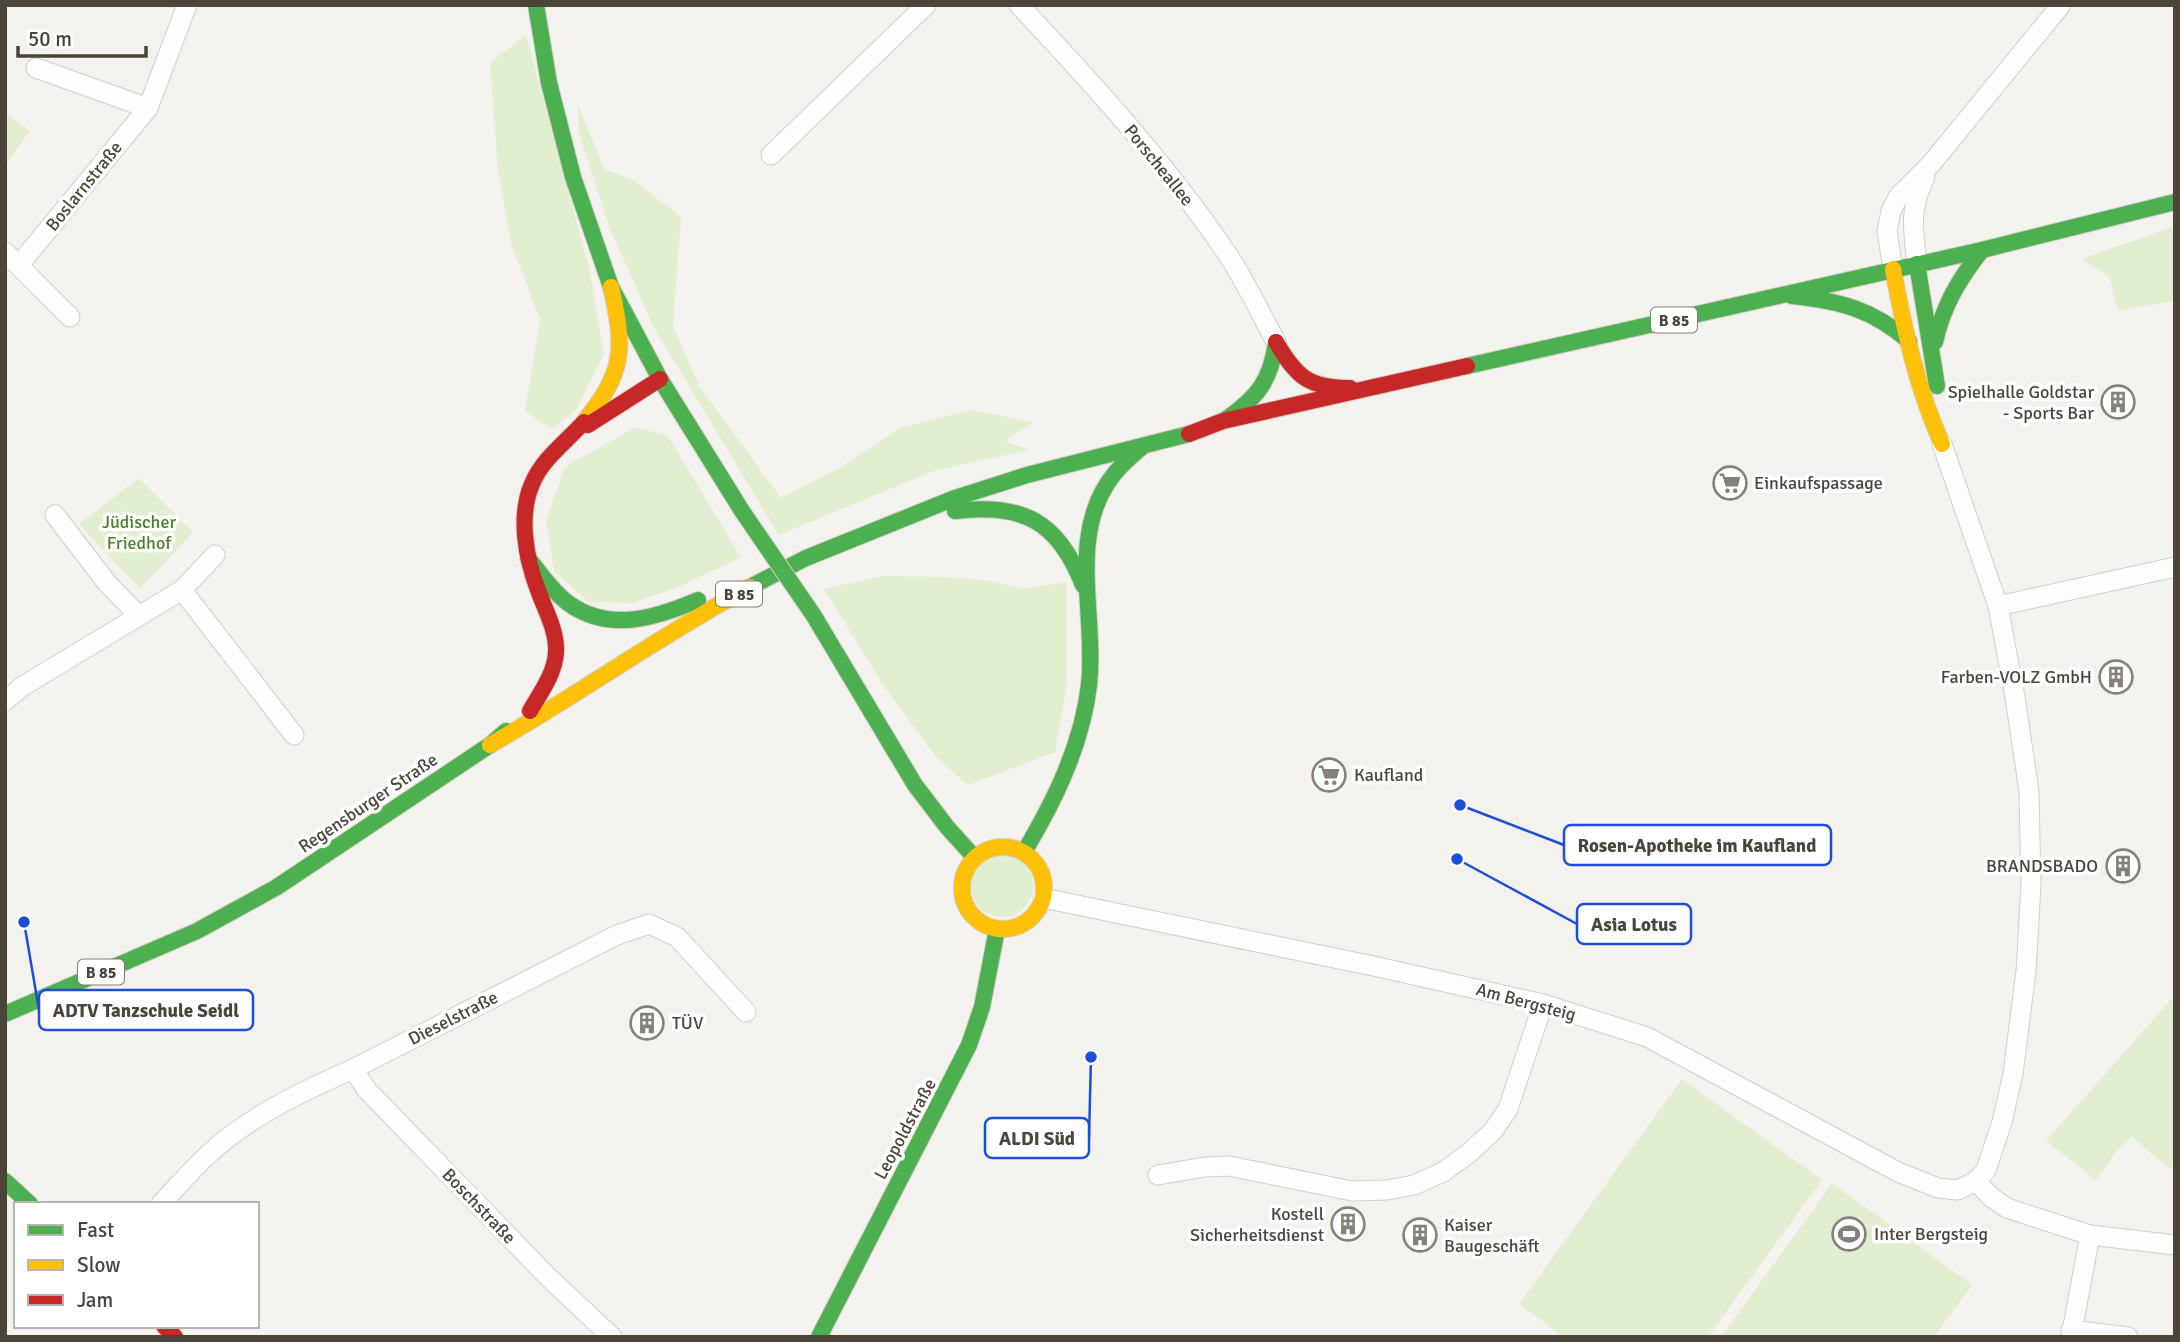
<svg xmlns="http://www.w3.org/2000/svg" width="2180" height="1342" viewBox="0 0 2180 1342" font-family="Signika,sans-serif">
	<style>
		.green { fill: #e1eecf }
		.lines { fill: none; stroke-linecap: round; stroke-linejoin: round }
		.street-casing { stroke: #d2d0cb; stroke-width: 21 }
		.fast-casing { stroke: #d3cfc5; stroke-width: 18 }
		.slow-casing { stroke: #d3cfc5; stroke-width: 18 }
		.jam-casing { stroke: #d3cfc5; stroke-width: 18 }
		.street { stroke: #fdfdfc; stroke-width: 19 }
		.fast { stroke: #4caf50; stroke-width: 16 }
		.slow { stroke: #ffc107; stroke-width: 16 }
		.jam { stroke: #c62828; stroke-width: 16 }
		.fast-bridge-casing { stroke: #d3cfc5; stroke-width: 18; stroke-linecap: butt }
		.fast-bridge { stroke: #4caf50; stroke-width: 16 }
		.labels { text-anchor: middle; stroke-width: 7; stroke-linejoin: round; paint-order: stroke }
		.shield { fill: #fff; stroke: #817c74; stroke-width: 2 }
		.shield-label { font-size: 16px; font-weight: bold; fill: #4b4439 }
		.street-label { font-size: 18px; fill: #4b4439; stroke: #fff }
		.poi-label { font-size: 18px; fill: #4b4439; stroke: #fff; text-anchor: start }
		.park-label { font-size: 18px; fill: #4a7f2a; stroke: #fff }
		.leader { fill: none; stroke: #1d4ed8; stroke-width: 2.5 }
		.callout-dot { fill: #1d4ed8; stroke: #fff; stroke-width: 2.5 }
		.callout { fill: #fff; stroke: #1d4ed8; stroke-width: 2.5 }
		.callout-label { font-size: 19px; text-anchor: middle; font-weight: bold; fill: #4b4439 }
	</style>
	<rect width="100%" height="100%" fill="#f4f2ee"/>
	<g class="green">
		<path d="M 526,35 L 589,268 L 604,354 L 576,410 L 551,429 L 525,411 L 540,320 L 511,243 L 498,171 L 490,63 Z"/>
		<path d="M 578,104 L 604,169 L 633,180 L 681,217 L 673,327 L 700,387 L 781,498 L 841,467 L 900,428 L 970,410 L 1034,422 L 1005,441 L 1029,450 L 936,470 L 779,535 L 655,330 L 610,229 L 578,131 Z"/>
		<path d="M 5,112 L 30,131 L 5,165 Z"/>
		<path d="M 2175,226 L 2175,301 L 2118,311 L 2109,277 L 2082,259 Z"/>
		<path d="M 636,427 L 668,436 L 741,557 L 683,585 L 633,603 L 589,602 L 554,571 L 546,520 L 565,467 Z"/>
		<path d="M 139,478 L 193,532 L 140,589 L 79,524 Z"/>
		<path d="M 882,576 L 947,577 L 991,581 L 1021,589 L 1067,582 L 1067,685 L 1055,752 L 968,785 L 936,757 L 881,682 L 824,589 Z"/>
		<circle cx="1002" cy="886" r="31"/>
		<path d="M 2175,995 L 2175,1172 L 2131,1137 L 2118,1149 L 2096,1180 L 2046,1141 Z"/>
		<path d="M 1682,1079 L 1822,1180 L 1708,1337 L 1564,1337 L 1519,1304 Z"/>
		<path d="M 1832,1183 L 1972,1285 L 1934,1337 L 1721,1337 Z"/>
	</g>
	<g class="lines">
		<defs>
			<g id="street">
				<path d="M 1019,5 C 1094,85 1169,167 1230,258 C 1247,285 1261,314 1276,342"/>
				<path d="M 36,68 L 148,108"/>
				<path d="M 771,155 L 926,5"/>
				<path d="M 5,252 L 70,317"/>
				<path d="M 1917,264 C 1913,229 1909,210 1925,177"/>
				<path d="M 19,265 L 148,108 L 187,5"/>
				<path d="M 1893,269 L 1887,231 L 1891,211 L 1898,197 L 1931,164 L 2061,5"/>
				<path d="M 55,515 L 107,583 L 139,616"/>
				<path d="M 182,590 L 294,735"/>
				<path d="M 1998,606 L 2175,567"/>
				<path d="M 5,701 L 23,686 L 182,590 L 215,555"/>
				<path d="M 1043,898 L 1378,967 L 1543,1004 L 1647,1037 L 1898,1172 L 1938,1188 L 1958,1190 L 1976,1181 L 1986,1170 L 2002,1122 L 2013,1074 L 2026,971 L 2031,885 L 2029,791 L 2015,697 L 1998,606 L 1942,444"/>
				<path d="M 353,1069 L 367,1090 L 547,1276 L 612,1337"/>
				<path d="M 1158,1175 L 1205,1167 L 1229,1166 L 1352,1191 L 1387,1190 L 1414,1185 L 1443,1172 L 1468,1154 L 1493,1131 L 1508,1109 L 1543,1004"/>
				<path d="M 1976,1181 L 1991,1197 L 2007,1208 L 2031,1216 L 2090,1235 L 2175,1245"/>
				<path d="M 161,1204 C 177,1187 192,1169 210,1153 C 250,1116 303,1091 353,1069 L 617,935 L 649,924 L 677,937 L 746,1012"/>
				<path d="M 2071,1330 L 2128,1337"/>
				<path d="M 2071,1337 L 2090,1235"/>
			</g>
			<g id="fast">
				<path d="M 536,5 L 549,83 L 573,177 L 611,287 L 660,379 L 742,511"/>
				<path d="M 1917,264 L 1937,386"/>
				<path d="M 1792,296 C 1840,301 1872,309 1909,341"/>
				<path d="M 1935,342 C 1943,306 1959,279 1982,250"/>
				<path d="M 1467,366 L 1982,250 L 2175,202"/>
				<path d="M 1225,420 C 1257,398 1271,381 1276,342"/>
				<path d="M 955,511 C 1023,503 1058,521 1083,585"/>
				<path d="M 528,558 C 540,573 552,591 568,603 C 609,633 656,618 698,600"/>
				<path d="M 750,587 L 806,558 L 955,498 L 1027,475 L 1189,434"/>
				<path d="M 814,616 L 915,785 L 947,827 L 974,857"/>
				<path d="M 1024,852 C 1055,800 1082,745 1089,685 C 1097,615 1066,532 1115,473 C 1123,463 1133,455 1142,447"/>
				<path d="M 5,1014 L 197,931 L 277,887 L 490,745 L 506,731"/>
				<path d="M 5,1181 L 30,1204"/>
				<path d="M 819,1337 L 969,1045 L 982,1007 L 997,929"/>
			</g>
			<g id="slow">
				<path d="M 1893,269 C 1904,329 1917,388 1942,444"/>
				<path d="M 584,422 C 625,371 625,349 611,287"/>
				<path d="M 490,745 C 578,695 661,635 750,587"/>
				<circle cx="1003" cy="888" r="41"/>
			</g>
			<g id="jam">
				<path d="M 1276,342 C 1296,377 1309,388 1350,388"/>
				<path d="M 588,425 L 660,379"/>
				<path d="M 1189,434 L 1223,421 L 1467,366"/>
				<path d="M 530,711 C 540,693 555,674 556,652 C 557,630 545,610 538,590 C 526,559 518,516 532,484 C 542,459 566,442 584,422"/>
				<path d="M 164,1326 L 175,1337"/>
			</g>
		</defs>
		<use href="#street" class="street-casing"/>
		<use href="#fast" class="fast-casing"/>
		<use href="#slow" class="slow-casing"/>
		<use href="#jam" class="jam-casing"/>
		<use href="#street" class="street"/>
		<use href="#fast" class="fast"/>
		<use href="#slow" class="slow"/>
		<use href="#jam" class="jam"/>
		<defs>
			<path id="fast-bridge" d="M 742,511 L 814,616"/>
		</defs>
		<use href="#fast-bridge" class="fast-bridge-casing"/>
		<use href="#fast-bridge" class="fast-bridge"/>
	</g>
	<defs>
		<symbol id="building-ring" viewBox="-11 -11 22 22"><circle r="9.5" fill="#fff" stroke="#868178" stroke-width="1.5"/><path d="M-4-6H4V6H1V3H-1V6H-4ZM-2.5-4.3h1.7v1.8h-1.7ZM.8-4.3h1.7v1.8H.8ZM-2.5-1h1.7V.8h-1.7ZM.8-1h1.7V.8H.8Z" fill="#868178"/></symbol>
		<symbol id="supermarket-ring" viewBox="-11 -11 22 22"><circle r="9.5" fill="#fff" stroke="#868178" stroke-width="1.5"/><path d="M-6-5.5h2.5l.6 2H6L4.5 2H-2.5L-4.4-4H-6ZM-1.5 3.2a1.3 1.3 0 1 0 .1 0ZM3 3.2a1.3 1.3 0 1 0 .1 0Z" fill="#868178"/></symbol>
		<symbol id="stadium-ring" viewBox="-11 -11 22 22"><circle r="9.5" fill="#fff" stroke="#868178" stroke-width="1.5"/><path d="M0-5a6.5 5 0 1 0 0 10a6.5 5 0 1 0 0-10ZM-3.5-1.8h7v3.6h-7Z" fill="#868178"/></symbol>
	</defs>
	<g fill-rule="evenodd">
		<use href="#building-ring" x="2099" y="383" width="38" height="38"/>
		<use href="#supermarket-ring" x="1711" y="464" width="38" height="38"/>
		<use href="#building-ring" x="2097" y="658" width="38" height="38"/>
		<use href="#supermarket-ring" x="1310" y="756" width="38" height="38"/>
		<use href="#building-ring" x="2104" y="847" width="38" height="38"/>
		<use href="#building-ring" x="628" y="1004" width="38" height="38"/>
		<use href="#building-ring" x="1329" y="1205" width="38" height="38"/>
		<use href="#stadium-ring" x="1830" y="1215" width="38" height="38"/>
		<use href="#building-ring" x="1401" y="1216" width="38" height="38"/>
	</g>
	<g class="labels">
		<g class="shield">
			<rect x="1651" y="307.5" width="46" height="25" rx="5"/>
			<rect x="716" y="581.5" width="46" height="25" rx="5"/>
			<rect x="78" y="959.5" width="46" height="25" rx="5"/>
		</g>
		<g class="shield-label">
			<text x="1674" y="326">B 85</text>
			<text x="739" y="600">B 85</text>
			<text x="101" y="978">B 85</text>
		</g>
		<g class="street-label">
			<text transform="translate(1159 165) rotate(51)" y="6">Porscheallee</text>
			<text transform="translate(84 186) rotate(-51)" y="6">Boslarnstraße</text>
			<text transform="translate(368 803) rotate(-34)" y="6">Regensburger Straße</text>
			<text transform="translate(1526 1002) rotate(15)" y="6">Am Bergsteig</text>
			<text transform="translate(453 1018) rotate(-27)" y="6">Dieselstraße</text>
			<text transform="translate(905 1129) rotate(-62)" y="6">Leopoldstraße</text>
			<text transform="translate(479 1206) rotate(46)" y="6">Boschstraße</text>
		</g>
		<g class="poi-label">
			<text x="2094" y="398" text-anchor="end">Spielhalle Goldstar<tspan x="2094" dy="21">- Sports Bar</tspan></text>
			<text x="1754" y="489">Einkaufspassage</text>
			<text x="2092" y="683" text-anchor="end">Farben-VOLZ GmbH</text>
			<text x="1354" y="781">Kaufland</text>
			<text x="2098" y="872" text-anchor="end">BRANDSBADO</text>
			<text x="672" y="1029">TÜV</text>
			<text x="1324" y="1220" text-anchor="end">Kostell<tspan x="1324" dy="21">Sicherheitsdienst</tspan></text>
			<text x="1444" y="1231">Kaiser<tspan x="1444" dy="21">Baugeschäft</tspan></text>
			<text x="1874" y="1240">Inter Bergsteig</text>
		</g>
		<g class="park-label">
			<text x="139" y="528">Jüdischer<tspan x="139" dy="21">Friedhof</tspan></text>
		</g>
	</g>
	<path class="leader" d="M1460 805L1564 845M1457 859L1577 924M24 922L39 1010M1091 1057L1089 1138"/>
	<g class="callout-dot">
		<circle cx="1460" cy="805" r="7"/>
		<circle cx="1457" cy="859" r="7"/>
		<circle cx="24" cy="922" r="7"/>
		<circle cx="1091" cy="1057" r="7"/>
	</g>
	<g class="callout">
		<rect x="1564" y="825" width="267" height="40" rx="7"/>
		<rect x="1577" y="904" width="114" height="40" rx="7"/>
		<rect x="39" y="990" width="214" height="40" rx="7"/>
		<rect x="985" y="1118" width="104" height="40" rx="7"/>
	</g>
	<g class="callout-label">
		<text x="1697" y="852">Rosen-Apotheke im Kaufland</text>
		<text x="1634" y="931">Asia Lotus</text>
		<text x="146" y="1017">ADTV Tanzschule Seidl</text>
		<text x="1037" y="1145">ALDI Süd</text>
	</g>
	<rect width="2180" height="1342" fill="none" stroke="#4b4439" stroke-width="14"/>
	<rect x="14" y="1202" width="245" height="126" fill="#ffffff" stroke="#b7b4b0" stroke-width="2"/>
	<rect x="28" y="1225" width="35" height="10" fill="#4caf50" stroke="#b7b4b0" stroke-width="2"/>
	<text x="77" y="1237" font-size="21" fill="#4b4439">Fast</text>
	<rect x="28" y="1260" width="35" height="10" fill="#ffc107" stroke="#b7b4b0" stroke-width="2"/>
	<text x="77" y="1272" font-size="21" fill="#4b4439">Slow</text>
	<rect x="28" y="1295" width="35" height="10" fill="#c62828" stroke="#b7b4b0" stroke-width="2"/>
	<text x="77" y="1307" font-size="21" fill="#4b4439">Jam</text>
	<path d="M18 46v10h128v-10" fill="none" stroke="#4b4439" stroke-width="3.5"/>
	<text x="28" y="46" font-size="21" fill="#4b4439" stroke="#ffffff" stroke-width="5" paint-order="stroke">50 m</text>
</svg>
